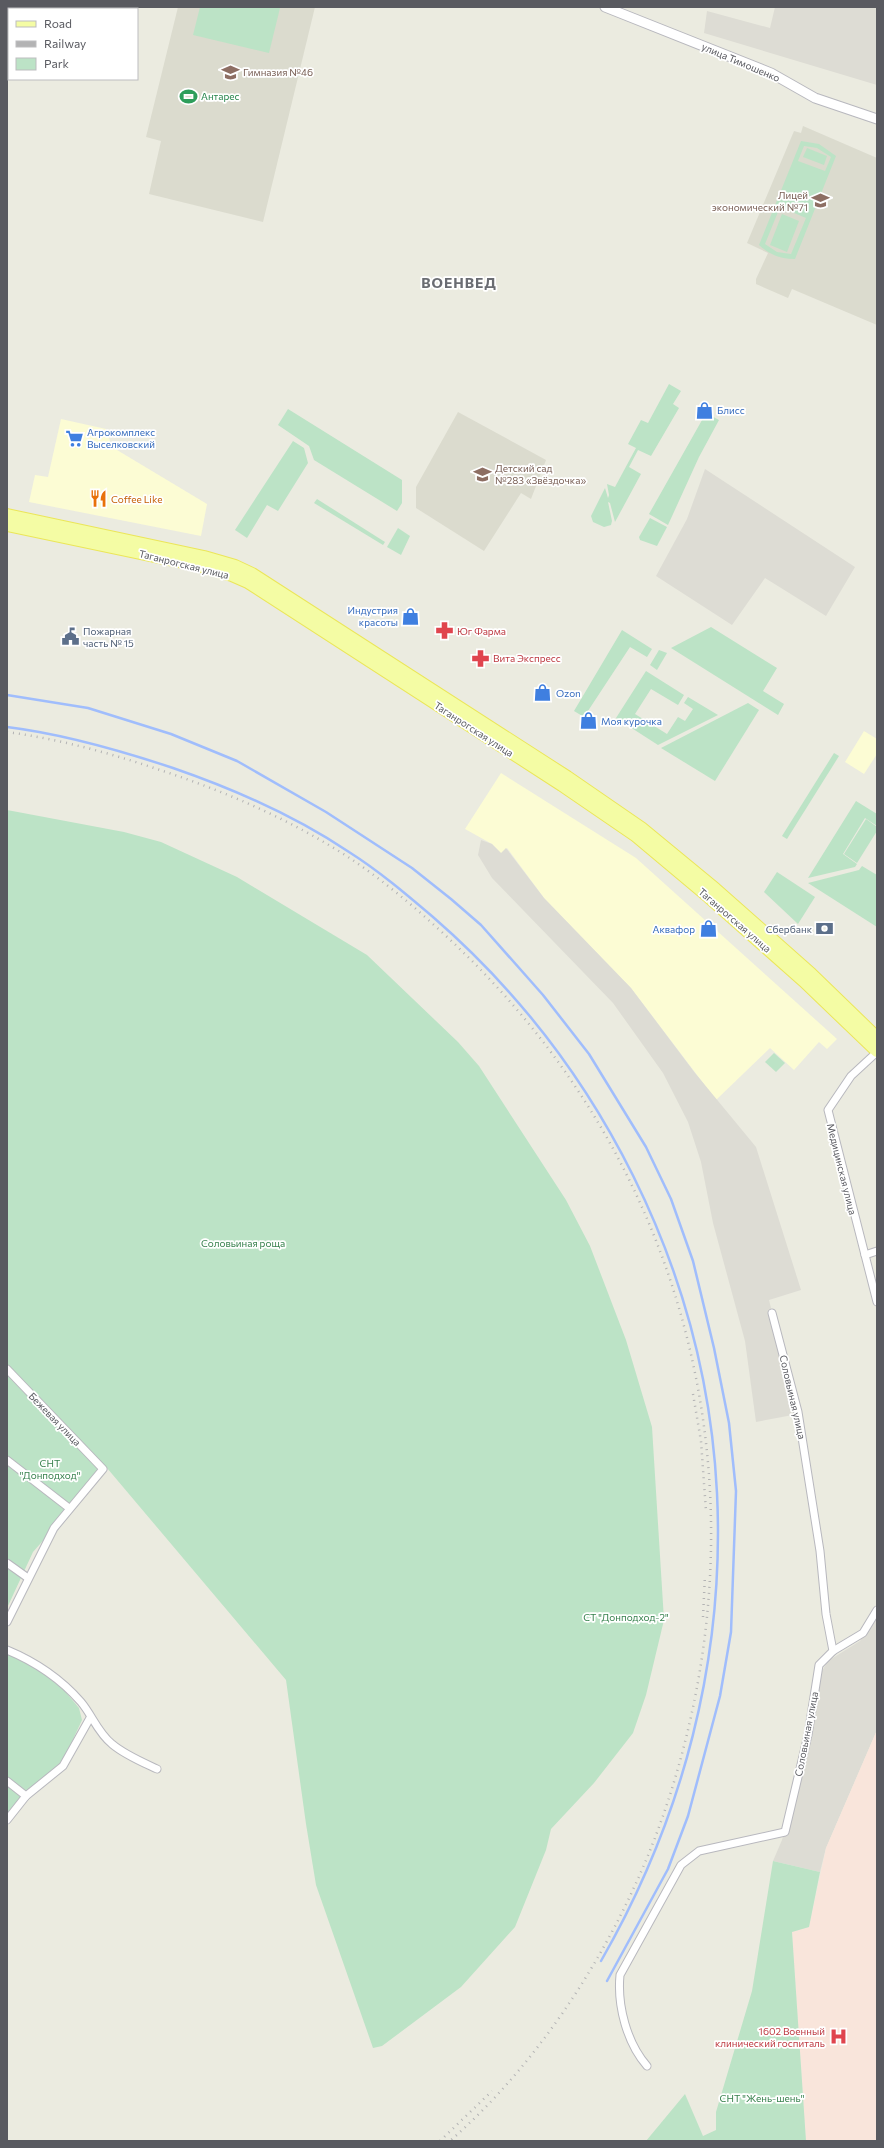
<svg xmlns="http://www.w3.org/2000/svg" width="884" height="2148" viewBox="0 0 884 2148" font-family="Commissioner,sans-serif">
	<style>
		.commercial { fill: #fcfcd4 }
		.industrial { fill: #dddcd4 }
		.education { fill: #dbdbce }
		.medical { fill: #f9e5db }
		.green { fill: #bce3c6; fill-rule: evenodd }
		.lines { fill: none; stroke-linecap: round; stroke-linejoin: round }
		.stream { stroke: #a0bdfc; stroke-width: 2.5 }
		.minor-casing { stroke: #b8b8be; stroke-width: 9 }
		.tertiary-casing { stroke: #b8b8be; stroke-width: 11 }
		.primary-casing { stroke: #ebe659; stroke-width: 14 }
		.minor { stroke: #fff; stroke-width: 7 }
		.tertiary { stroke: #fff; stroke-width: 9 }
		.primary { stroke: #f4fca4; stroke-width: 12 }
		.rail { stroke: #b3b3b4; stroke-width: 2.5; stroke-dasharray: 1 5; stroke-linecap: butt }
		.labels { text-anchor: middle; stroke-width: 3.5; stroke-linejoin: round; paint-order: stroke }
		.street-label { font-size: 10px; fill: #595a60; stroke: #fff }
		.education-label { font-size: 10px; fill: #785e54; stroke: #fff; text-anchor: start }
		.leisure-label { font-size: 10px; fill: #27864d; stroke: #fff; text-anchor: start }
		.shop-label { font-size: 10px; fill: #366cbe; stroke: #fff; text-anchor: start }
		.food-label { font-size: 10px; fill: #c56008; stroke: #fff; text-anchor: start }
		.service-label { font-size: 10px; fill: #4e5e75; stroke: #fff; text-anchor: start }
		.health-label { font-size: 10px; fill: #be3a42; stroke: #fff; text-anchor: start }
		.park-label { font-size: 10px; fill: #37814d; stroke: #fff }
		.district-label { font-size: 14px; font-weight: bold; letter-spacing: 1px; fill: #6a6c72; stroke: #fff }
	</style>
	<rect width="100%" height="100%" fill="#ebebe0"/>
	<g class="commercial">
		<path d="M 61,419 L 106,429 L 112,447 L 207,504 L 201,536 L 29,502 L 35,475 L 48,477 Z"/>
		<path d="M 864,731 L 877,739 L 877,754 L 864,774 L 845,762 Z"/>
		<path d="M 501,773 L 636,858 L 837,1039 L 827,1049 L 819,1042 L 794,1070 L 770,1048 L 716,1100 L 631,988 L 544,898 L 507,848 L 502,854 L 492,844 L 465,829 Z"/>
	</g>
	<g class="industrial">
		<path d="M 775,7 L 877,7 L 877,85 L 704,33 L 707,11 L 770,28 Z"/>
		<path d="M 705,469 L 855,567 L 826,616 L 765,578 L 732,625 L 656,576 L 687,519 Z"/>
		<path d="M 481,840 L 492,844 L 501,853 L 506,848 L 544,898 L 631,988 L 695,1073 L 756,1147 L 801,1290 L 769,1300 L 798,1414 L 756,1422 L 745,1341 L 713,1223 L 701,1162 L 688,1122 L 663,1073 L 613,1003 L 492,878 L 478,855 Z"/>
		<path d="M 877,1615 L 877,1730 L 826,1848 L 820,1872 L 773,1861 L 782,1840 L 806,1756 L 813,1728 L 819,1676 L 828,1661 L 860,1641 Z"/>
	</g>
	<g class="education">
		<path d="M 178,7 L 315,7 L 263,222 L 149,194 L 161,141 L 146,137 Z"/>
		<path d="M 803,126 L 877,158 L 877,325 L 792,289 L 788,298 L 756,284 L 756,279 L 768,253 L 747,243 L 794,131 L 801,133 Z"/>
		<path d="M 458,412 L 546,460 L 531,499 L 521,493 L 484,551 L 416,508 L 416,487 Z"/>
	</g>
	<path class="medical" d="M 877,1730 L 877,2141 L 806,2141 L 792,1932 L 809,1927 L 826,1848 Z"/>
	<g class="green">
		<path d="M 200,7 L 280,8 L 269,53 L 193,35 Z"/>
		<path d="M 801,141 L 819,144 L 836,156 L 795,259 C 780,259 770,255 759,245 ZM 804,146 L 817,148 L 831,157 L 825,171 L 798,161 ZM 780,207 L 806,218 L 791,254 L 777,252 L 765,244 Z"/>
		<path d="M 807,148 L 827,156 L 824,165 L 803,157 Z"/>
		<path d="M 782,214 L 799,221 L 787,252 L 770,245 Z"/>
		<path d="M 669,384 L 681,391 L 673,404 L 679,408 L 651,456 L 638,450 L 629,467 L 641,474 L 615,522 L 610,503 L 608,502 L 612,521 L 611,525 L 604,527 L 593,522 L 591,516 L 605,488 L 608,498 L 609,495 L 607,484 L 615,487 L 636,448 L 628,444 L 641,420 L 648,423 Z"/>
		<path d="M 288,409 L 402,480 L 402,503 L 397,511 L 314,460 L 309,446 L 278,425 Z"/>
		<path d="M 706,413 L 719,420 L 699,457 L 668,525 L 649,514 Z"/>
		<path d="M 293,441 L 304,448 L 308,463 L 278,511 L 267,505 L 247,538 L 235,530 Z"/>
		<path d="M 317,499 L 385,542 L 383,545 L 314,503 Z"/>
		<path d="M 650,518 L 667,527 L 657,546 L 640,540 L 639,537 Z"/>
		<path d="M 398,528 L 410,536 L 401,555 L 387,547 Z"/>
		<path d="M 711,627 L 777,668 L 763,691 L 784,704 L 778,715 L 671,648 Z"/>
		<path d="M 622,630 L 652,649 L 647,657 L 630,647 L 584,717 L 574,711 Z"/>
		<path d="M 659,650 L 667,653 L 657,670 L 650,665 Z"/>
		<path d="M 646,671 L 684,695 L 678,705 L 651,689 L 635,714 L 667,734 L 678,717 L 685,721 L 693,709 L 684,703 L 688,697 L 718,715 L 658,745 L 616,718 Z"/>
		<path d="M 748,703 L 759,710 L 715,781 L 661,748 Z"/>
		<path d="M 834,753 L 839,756 L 787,839 L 782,836 Z"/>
		<path d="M 856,801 L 877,814 L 877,826 L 865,818 L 843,854 L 857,864 L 855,867 L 808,878 Z"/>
		<path d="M 7,810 L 124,832 L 161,842 L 237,877 L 367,955 L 458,1042 L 479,1066 L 566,1200 L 590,1246 L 626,1340 L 652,1427 L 664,1620 L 646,1695 L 633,1733 L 594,1783 L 551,1829 L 546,1850 L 515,1927 L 461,1987 L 382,2046 L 373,2048 L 316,1885 L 306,1824 L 286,1680 L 107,1468 L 33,1552 L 7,1608 Z"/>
		<path d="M 866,819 L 877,827 L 877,831 L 857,863 L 844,854 Z"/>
		<path d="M 862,866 L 877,875 L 877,927 L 808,883 L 859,870 Z"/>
		<path d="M 777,872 L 815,897 L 798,924 L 764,892 Z"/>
		<path d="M 774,1053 L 785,1063 L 776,1072 L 765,1062 Z"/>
		<path d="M 7,1652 L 28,1661 L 64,1690 L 79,1708 L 82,1720 L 63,1761 L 7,1818 Z"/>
		<path d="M 773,1861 L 820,1872 L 809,1927 L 792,1932 L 806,2141 L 646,2141 L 685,2094 L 703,2136 L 716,2130 L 716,2112 L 752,1991 Z"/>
	</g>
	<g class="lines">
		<g class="stream">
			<path d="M 7,695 L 88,708 L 171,734 L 237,761 L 326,812 L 412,868 L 451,899 L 481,925 L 543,995 L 589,1054 L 646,1147 L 671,1199 L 693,1261 L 714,1348 L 729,1423 L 736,1491 L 731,1632 L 720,1696 L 688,1816 L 668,1869 L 607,1981"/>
			<path d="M 7,727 C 64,734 119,750 173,768 C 234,789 295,816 349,852 C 379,871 406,894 433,917 C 600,1062 706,1272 717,1493 C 725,1659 683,1818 601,1961"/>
		</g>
		<defs>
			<g id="minor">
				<path d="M 877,1052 L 851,1076 L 828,1110 L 877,1302"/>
				<path d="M 865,1255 L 877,1251"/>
				<path d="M 7,1369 L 103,1469 L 54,1528 L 7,1622"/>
				<path d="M 7,1460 L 69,1508"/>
				<path d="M 7,1563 L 28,1578"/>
				<path d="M 7,1650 C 36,1662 60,1678 81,1702 C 92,1715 98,1733 112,1744 C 125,1755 142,1762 157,1769"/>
				<path d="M 833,1651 L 863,1633 L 877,1610"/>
				<path d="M 7,1781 L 26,1796"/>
				<path d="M 7,1820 L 26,1796 L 63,1766 L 90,1718"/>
				<path d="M 647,2066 C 627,2043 617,2006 620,1975 L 681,1865 L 699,1851 L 785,1832 L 808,1735 L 819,1665 L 833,1651 L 826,1614 L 820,1551 L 798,1412 L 772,1313"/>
			</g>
			<path id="tertiary" d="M 605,7 L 771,73 L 815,98 L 877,119"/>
			<g id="primary">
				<path d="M 7,515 L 204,557 L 235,566 L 252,574 L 567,777 L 641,828 L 715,889 L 811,974 L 877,1038"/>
				<path d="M 7,525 L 202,566 L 232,575 L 248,582 L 562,785 L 635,835 L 709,897 L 804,981 L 877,1051"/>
			</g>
		</defs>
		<use href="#minor" class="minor-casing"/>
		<use href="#tertiary" class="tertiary-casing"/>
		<use href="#primary" class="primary-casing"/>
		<use href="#minor" class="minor"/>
		<use href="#tertiary" class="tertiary"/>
		<use href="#primary" class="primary"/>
		<g class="rail">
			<path d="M 7,732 C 59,739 110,753 160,770 C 224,791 287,818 345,855 C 388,883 429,919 466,955 C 697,1182 768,1505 665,1810 C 624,1931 547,2056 450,2141"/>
			<path d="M 693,1394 L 701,1441 L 706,1511"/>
			<path d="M 703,1617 L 705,1575"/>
			<path d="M 440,2141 L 492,2091"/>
		</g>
	</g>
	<defs>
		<symbol id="school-bare" viewBox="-9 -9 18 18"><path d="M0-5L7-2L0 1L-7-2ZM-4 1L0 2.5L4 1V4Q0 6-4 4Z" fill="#8d6e63" stroke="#fff" stroke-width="2.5" paint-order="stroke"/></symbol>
		<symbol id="stadium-bare" viewBox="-9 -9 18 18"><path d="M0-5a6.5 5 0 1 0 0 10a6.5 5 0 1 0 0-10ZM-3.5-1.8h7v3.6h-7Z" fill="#2e9e5b" stroke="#fff" stroke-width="2.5" paint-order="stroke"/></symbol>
		<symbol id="shop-bare" viewBox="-9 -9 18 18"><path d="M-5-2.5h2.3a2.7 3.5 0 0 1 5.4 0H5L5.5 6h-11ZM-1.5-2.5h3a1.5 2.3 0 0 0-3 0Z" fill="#3f7fe0" stroke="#fff" stroke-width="2.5" paint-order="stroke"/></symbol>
		<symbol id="supermarket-bare" viewBox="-9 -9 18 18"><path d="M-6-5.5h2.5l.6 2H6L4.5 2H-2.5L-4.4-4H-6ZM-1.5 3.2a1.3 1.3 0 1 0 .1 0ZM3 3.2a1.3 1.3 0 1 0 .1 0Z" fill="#3f7fe0" stroke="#fff" stroke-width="2.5" paint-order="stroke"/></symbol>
		<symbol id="restaurant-bare" viewBox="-9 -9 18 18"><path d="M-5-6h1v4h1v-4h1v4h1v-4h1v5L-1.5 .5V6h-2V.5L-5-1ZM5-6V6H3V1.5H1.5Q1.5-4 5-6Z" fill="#e8710a" stroke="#fff" stroke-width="2.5" paint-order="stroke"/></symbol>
		<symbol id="pharmacy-bare" viewBox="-9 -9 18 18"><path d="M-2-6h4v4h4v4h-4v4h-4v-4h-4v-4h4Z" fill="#e0444e" stroke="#fff" stroke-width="2.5" paint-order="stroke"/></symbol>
		<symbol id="civic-bare" viewBox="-9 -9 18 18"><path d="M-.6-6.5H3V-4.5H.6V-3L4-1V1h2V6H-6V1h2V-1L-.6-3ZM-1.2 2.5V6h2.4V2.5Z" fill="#5c6f8a" stroke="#fff" stroke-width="2.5" paint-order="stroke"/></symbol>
		<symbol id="bank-bare" viewBox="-9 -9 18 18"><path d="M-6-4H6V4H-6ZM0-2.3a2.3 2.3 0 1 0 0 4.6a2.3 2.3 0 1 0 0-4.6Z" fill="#5c6f8a" stroke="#fff" stroke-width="2.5" paint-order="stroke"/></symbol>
		<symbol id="hospital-bare" viewBox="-9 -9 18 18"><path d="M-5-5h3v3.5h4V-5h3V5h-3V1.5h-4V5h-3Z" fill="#e0444e" stroke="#fff" stroke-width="2.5" paint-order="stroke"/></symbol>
	</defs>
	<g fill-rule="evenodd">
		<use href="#school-bare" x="218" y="60" width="25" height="25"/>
		<use href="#stadium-bare" x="176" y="84" width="25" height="25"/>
		<use href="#school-bare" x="808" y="188" width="25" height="25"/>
		<use href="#shop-bare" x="692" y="398" width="25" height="25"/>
		<use href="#supermarket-bare" x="62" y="426" width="25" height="25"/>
		<use href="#school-bare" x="470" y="462" width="25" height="25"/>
		<use href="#restaurant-bare" x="86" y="486" width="25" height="25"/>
		<use href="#shop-bare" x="398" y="604" width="25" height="25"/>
		<use href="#pharmacy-bare" x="432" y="618" width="25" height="25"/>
		<use href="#civic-bare" x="58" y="624" width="25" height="25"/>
		<use href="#pharmacy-bare" x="468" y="646" width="25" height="25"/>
		<use href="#shop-bare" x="530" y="680" width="25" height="25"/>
		<use href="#shop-bare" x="576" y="708" width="25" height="25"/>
		<use href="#shop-bare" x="696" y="916" width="25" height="25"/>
		<use href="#bank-bare" x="812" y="916" width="25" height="25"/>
		<use href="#hospital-bare" x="826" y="2024" width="25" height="25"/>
	</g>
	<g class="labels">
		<g class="street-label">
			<text transform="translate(741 62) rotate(23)" y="4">улица Тимошенко</text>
			<text transform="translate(184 564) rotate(14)" y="4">Таганрогская улица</text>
			<text transform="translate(474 729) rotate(33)" y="4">Таганрогская улица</text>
			<text transform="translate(735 920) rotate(41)" y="4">Таганрогская улица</text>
			<text transform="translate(842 1169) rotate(76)" y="4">Медицинская улица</text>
			<text transform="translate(793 1397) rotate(77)" y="4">Соловьиная улица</text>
			<text transform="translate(55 1419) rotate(46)" y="4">Бежевая улица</text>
			<text transform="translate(806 1734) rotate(-79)" y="4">Соловьиная улица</text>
		</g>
		<g class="education-label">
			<text x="243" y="76">Гимназия №46</text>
			<text x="808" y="199" text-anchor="end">Лицей<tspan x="808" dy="12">экономический №71</tspan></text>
			<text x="495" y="472">Детский сад<tspan x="495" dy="12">№283 «Звёздочка»</tspan></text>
		</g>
		<g class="leisure-label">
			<text x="201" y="100">Антарес</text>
		</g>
		<g class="shop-label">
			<text x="717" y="414">Блисс</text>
			<text x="87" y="436">Агрокомплекс<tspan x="87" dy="12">Выселковский</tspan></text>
			<text x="398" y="614" text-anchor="end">Индустрия<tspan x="398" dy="12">красоты</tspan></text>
			<text x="556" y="697">Ozon</text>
			<text x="601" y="725">Моя курочка</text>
			<text x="695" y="933" text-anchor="end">Аквафор</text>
		</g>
		<g class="food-label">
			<text x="111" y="503">Coffee Like</text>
		</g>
		<g class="service-label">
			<text x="83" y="635">Пожарная<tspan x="83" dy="12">часть № 15</tspan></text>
			<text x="812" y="933" text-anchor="end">Сбербанк</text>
		</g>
		<g class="health-label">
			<text x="457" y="635">Юг Фарма</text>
			<text x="493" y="662">Вита Экспресс</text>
			<text x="825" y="2035" text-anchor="end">1602 Военный<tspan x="825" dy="12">клинический госпиталь</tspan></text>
		</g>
		<g class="park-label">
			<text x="243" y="1247">Соловьиная роща</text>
			<text x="50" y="1467">СНТ<tspan x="50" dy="12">"Донподход"</tspan></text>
			<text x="626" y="1621">СТ "Донподход-2"</text>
			<text x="762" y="2102">СНТ "Жень-шень"</text>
		</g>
		<g class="district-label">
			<text x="459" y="288">ВОЕНВЕД</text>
		</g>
	</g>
	<rect width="884" height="2148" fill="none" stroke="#595a60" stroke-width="16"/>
	<rect x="8" y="8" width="130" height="72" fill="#ffffff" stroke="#bdbdbf"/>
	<rect x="16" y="21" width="20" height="6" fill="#f4fca4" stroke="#bdbdbf"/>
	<text x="44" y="28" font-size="12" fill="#595a60">Road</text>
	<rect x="16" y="41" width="20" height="6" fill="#b3b3b4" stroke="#bdbdbf"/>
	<text x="44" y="48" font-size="12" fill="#595a60">Railway</text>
	<rect x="16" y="58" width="20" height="12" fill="#bce3c6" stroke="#bdbdbf"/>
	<text x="44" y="68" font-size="12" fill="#595a60">Park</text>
</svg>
